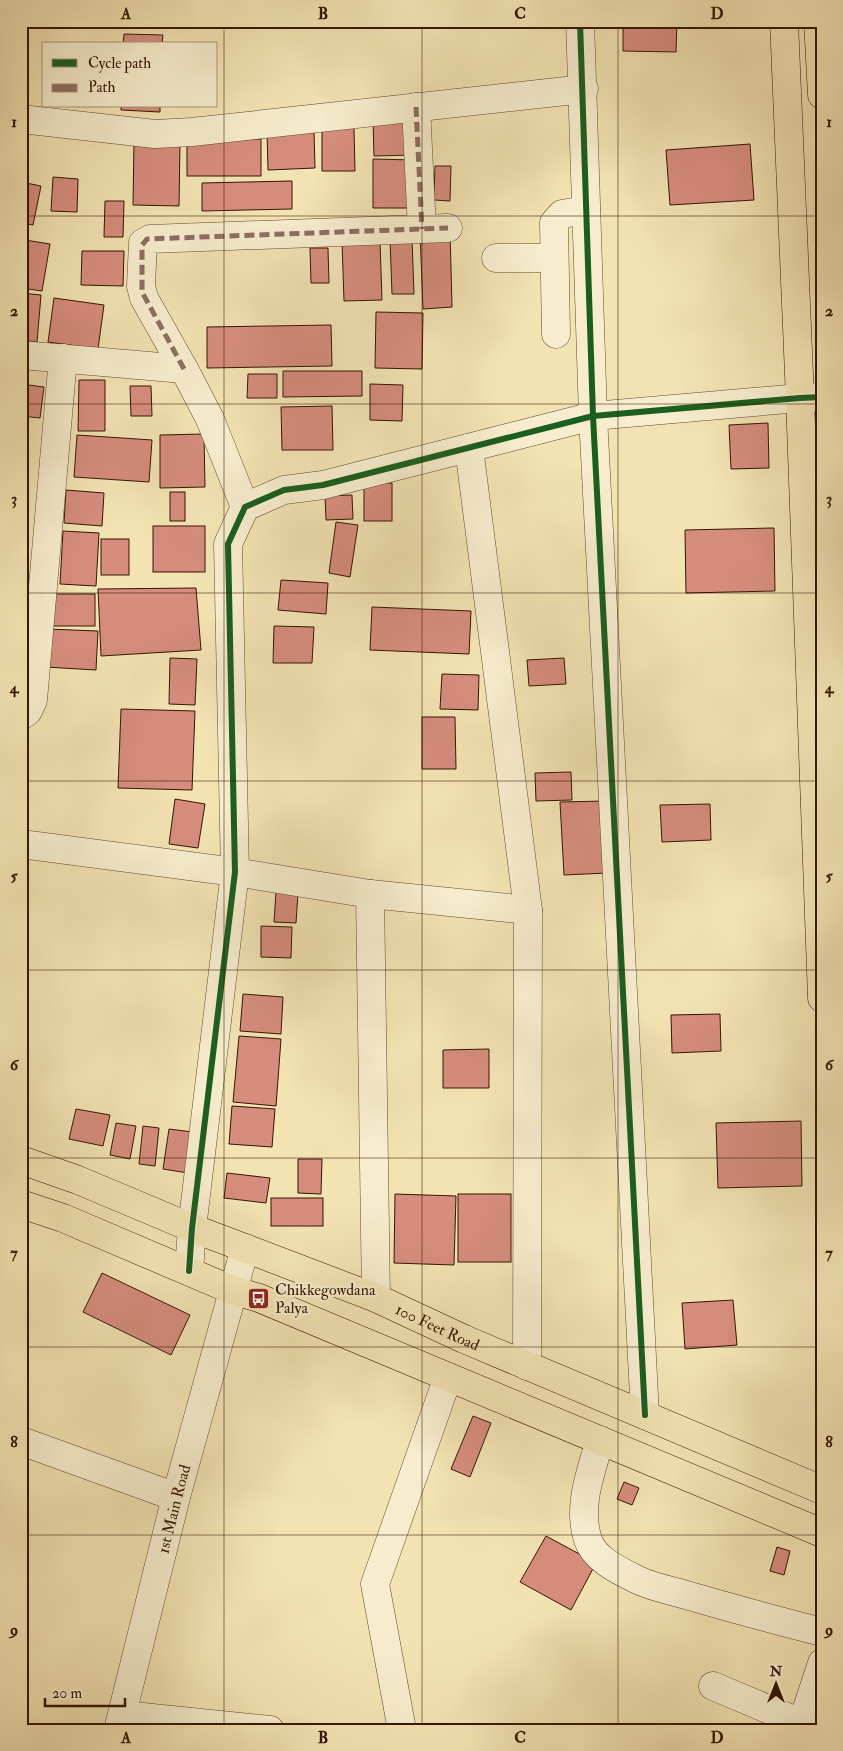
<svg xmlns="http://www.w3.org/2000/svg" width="843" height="1751" viewBox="0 0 843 1751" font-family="'IM FELL Double Pica',serif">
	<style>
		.building { fill: #d68d7e; stroke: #351603 }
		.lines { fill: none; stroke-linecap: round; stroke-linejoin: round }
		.minor-casing { stroke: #64492f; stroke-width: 29 }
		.major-casing { stroke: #351603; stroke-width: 29 }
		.minor { stroke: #f7edce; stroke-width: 28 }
		.major { stroke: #f3e3b3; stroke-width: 28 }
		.quiet { stroke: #8d6e63; stroke-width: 5; stroke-dasharray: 10 5; stroke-linecap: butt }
		.cycleway-casing { stroke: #f7edce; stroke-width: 9 }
		.cycleway { stroke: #1b5e20; stroke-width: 6 }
		.grid { fill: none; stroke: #351603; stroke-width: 1; stroke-opacity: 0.55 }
		.labels { text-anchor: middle; stroke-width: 4.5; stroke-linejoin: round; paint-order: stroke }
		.poi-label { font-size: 16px; fill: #351603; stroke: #f7edce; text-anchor: start }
		.street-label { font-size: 16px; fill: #351603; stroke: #f7edce }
		.neatline { fill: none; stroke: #351603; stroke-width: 2 }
		.grid-label { font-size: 16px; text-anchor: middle; font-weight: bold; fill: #351603 }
	</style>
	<rect width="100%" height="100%" fill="#f3e3b3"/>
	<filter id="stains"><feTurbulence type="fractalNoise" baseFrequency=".004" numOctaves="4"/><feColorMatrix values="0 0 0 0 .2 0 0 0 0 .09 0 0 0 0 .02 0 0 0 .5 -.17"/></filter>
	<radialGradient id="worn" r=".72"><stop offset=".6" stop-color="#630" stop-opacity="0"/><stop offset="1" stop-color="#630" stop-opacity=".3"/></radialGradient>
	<g class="building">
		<path d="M 623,21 L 677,21 L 676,52 L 623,51 Z"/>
		<path d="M 124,34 L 163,35 L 162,44 L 123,44 Z"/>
		<path d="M 121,106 L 160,106 L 160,112 L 121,110 Z"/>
		<path d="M 415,120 L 416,155 L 374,156 L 373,121 Z"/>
		<path d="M 322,128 L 354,128 L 355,171 L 322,171 Z"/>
		<path d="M 314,131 L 315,168 L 268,170 L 267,132 Z"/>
		<rect x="187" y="139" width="74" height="37"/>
		<path d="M 134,141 L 180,142 L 179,206 L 133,205 Z"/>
		<path d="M 750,144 L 754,200 L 670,205 L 666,150 Z"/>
		<path d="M 373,159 L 416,160 L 415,208 L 373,208 Z"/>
		<path d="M 435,166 L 451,166 L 450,201 L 434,200 Z"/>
		<path d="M 53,177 L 78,179 L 77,212 L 51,211 Z"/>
		<path d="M 292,181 L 292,209 L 202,211 L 202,183 Z"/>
		<path d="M 21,182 L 41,186 L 33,225 L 21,223 Z"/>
		<path d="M 105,201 L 124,201 L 123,237 L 104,237 Z"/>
		<path d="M 450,231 L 452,307 L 423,309 L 420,232 Z"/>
		<path d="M 412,238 L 414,294 L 392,294 L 390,239 Z"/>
		<path d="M 25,240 L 50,244 L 42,291 L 21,288 L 21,264 Z"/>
		<path d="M 342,241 L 380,241 L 382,300 L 344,301 Z"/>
		<path d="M 310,248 L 328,248 L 329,283 L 311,283 Z"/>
		<path d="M 82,251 L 124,251 L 123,286 L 81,285 Z"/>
		<path d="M 21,293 L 41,295 L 37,342 L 21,340 Z"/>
		<path d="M 54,298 L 104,305 L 98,349 L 48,342 Z"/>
		<path d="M 376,312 L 423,313 L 422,369 L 375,368 Z"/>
		<path d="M 331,325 L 332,366 L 207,368 L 207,327 Z"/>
		<path d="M 283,371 L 362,371 L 362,396 L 283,397 Z"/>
		<path d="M 248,374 L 277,374 L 277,398 L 247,398 Z"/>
		<path d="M 79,380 L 105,380 L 105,431 L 78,431 Z"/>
		<path d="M 21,384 L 44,387 L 40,418 L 21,416 Z"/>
		<path d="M 370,384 L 403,385 L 402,421 L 370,420 Z"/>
		<path d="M 130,386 L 151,386 L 152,416 L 131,416 Z"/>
		<path d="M 332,406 L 333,450 L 282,450 L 281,407 Z"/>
		<path d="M 768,423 L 769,468 L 731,469 L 729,425 Z"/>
		<path d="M 204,434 L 205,487 L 160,488 L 160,435 Z"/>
		<path d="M 77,435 L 152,440 L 149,482 L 74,477 Z"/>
		<rect x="364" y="483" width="28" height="38"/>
		<path d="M 66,490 L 104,493 L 102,526 L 64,523 Z"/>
		<rect x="170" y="492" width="15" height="29"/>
		<path d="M 352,495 L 353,519 L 326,520 L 325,496 Z"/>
		<path d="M 336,522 L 358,525 L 350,577 L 329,573 Z"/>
		<rect x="153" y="526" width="52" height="46"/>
		<path d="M 774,528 L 775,591 L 686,593 L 685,530 Z"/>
		<path d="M 63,531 L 99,533 L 96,586 L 60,584 Z"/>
		<rect x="101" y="539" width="28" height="36"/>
		<path d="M 281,580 L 328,583 L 326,614 L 278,610 Z"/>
		<path d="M 196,588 L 201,650 L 101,656 L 98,589 Z"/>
		<rect x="48" y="594" width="47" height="32"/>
		<path d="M 372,607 L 471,611 L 469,654 L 370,650 Z"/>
		<path d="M 274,626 L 314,627 L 312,663 L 273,663 Z"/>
		<path d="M 47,629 L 98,631 L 96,670 L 45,667 Z"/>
		<path d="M 170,658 L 197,659 L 195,705 L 169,704 Z"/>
		<path d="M 564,658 L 566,684 L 529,686 L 527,660 Z"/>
		<path d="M 442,674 L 479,675 L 478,710 L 440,709 Z"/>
		<path d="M 121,709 L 195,711 L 192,790 L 118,788 Z"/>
		<path d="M 422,717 L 455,717 L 456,769 L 422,769 Z"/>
		<path d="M 571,772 L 572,800 L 536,801 L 535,773 Z"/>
		<path d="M 175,799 L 205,804 L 198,848 L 169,844 Z"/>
		<path d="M 605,801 L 608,873 L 564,875 L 560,802 Z"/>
		<path d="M 710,804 L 711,840 L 662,842 L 660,805 Z"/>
		<path d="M 276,892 L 298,893 L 296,923 L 274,922 Z"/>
		<path d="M 261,926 L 292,927 L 291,958 L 261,957 Z"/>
		<path d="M 243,994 L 283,997 L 281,1034 L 240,1031 Z"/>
		<path d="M 720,1014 L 721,1051 L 672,1053 L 671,1015 Z"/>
		<path d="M 239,1036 L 281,1039 L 276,1106 L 233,1102 Z"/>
		<path d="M 489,1049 L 489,1088 L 443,1088 L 443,1050 Z"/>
		<path d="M 232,1106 L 275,1109 L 272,1147 L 229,1144 Z"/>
		<path d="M 76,1109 L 110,1115 L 103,1146 L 69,1139 Z"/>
		<path d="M 801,1121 L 802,1186 L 718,1188 L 716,1123 Z"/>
		<path d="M 116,1123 L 136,1126 L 130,1159 L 110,1155 Z"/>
		<path d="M 143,1126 L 159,1128 L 155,1166 L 139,1164 Z"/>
		<path d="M 169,1129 L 200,1133 L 194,1174 L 163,1169 Z"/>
		<path d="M 298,1159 L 322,1159 L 321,1194 L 298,1193 Z"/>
		<path d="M 227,1173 L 270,1178 L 266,1203 L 224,1198 Z"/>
		<path d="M 395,1194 L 456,1196 L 454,1265 L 394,1263 Z"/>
		<rect x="458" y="1194" width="53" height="68"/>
		<rect x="271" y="1198" width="52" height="28"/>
		<path d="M 102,1273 L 190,1315 L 171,1355 L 83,1312 Z"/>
		<path d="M 733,1300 L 737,1345 L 685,1349 L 682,1303 Z"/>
		<path d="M 473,1416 L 491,1423 L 470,1477 L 451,1469 Z"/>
		<path d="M 624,1482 L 639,1488 L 632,1505 L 617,1499 Z"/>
		<path d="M 546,1536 L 596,1563 L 571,1610 L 520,1582 Z"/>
		<path d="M 777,1547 L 790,1551 L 784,1575 L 770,1571 Z"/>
	</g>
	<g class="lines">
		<defs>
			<g id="minor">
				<path d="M 580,21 L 593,416 L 645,1415"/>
				<path d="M 416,107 L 422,229"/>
				<path d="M 21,119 L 155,134 L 192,132 L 584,89"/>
				<path d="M 496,258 L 554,258"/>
				<path d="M 556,334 L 554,223 L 562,214 L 585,210"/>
				<path d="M 21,355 L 184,369"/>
				<path d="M 469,448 L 528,910 L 527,1366"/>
				<path d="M 245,507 L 210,419 L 184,369 L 144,298 L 141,286 L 143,243 L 150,239 L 448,228"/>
				<path d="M 21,716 L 28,711 L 33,700 L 63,358"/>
				<path d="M 21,844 L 235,872 L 370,894 L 528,910"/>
				<path d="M 370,894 L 376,1298"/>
				<path d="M 189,1271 L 192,1228 L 235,872 L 228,544 L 245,507 L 284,490 L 323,485 L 593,416 L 800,398 L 822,397"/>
				<path d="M 600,1440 C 591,1472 577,1506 588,1540 C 595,1560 620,1571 638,1580 C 654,1588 675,1591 693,1597 C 735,1609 778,1621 822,1632"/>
				<path d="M 21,1441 L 176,1497"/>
				<path d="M 713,1686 L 801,1723"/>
				<path d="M 123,1715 L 270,1730"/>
				<path id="s1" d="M 118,1730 L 176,1497 L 245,1248"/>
				<path d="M 402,1730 L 375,1584 L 448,1377"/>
				<path d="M 800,1730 L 822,1663"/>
			</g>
			<g id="major">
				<path d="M 784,21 L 800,398 L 822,998"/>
				<path d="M 818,21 L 822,95"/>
				<path id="s2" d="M 21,1160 L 78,1180 L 192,1228 L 376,1298 L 464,1339 L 822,1490"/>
				<path d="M 21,1204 L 63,1218 L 232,1290 L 259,1298 L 822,1533"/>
			</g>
		</defs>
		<use href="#minor" class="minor-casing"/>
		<use href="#major" class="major-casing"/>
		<use href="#minor" class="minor"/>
		<use href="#major" class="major"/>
		<g class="quiet">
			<path d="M 416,107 L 422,229"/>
			<path d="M 184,369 L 142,292 L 142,245 L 147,239 L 448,228"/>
		</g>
		<defs>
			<g id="cycleway">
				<path d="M 580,21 L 593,416 L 645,1415"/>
				<path d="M 189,1271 L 192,1228 L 235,872 L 228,544 L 245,507 L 284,490 L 323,485 L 593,416 L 800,398 L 822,397"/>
			</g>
		</defs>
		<use href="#cycleway" class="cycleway-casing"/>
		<use href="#cycleway" class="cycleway"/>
	</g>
	<path class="grid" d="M 224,21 L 224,1730M 422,21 L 422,1730M 618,21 L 618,1730M 21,216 L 822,216M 21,404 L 822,404M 21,593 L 822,593M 21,781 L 822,781M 21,970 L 822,970M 21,1158 L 822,1158M 21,1347 L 822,1347M 21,1535 L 822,1535"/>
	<defs>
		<symbol id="bus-square" viewBox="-11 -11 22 22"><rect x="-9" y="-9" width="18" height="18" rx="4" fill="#8f2418" stroke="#f7edce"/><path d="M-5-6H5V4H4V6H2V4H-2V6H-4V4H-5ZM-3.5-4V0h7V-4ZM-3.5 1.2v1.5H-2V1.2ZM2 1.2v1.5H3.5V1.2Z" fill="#fff"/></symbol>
	</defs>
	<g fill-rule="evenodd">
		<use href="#bus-square" x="246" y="1286" width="25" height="25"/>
	</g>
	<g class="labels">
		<g class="poi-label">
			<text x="275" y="1295">Chikkegowdana<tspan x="275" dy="18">Palya</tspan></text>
		</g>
		<g class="street-label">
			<text dy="6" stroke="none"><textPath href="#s2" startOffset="449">100 Feet Road</textPath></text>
			<text dy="6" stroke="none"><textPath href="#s1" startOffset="228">1st Main Road</textPath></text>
		</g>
	</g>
	<rect width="843" height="1751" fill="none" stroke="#f3e3b3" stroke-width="55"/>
	<rect x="42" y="42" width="175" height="65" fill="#f7edce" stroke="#a9977d"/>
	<rect x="52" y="59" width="25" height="8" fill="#1b5e20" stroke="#a9977d"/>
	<text x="88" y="68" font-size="15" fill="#351603">Cycle path</text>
	<rect x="52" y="84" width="25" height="8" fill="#8d6e63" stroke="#a9977d"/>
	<text x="88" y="92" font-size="15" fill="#351603">Path</text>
	<g transform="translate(776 1684)" stroke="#f7edce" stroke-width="4" paint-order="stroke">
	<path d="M0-4L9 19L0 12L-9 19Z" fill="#351603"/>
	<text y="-8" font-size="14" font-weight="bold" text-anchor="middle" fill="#351603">N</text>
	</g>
	<path d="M45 1698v8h80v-8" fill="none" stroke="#351603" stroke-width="2.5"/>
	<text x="52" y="1698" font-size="15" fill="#351603" stroke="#f7edce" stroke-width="4" paint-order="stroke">20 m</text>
	<rect x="28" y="28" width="788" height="1696" class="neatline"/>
	<g class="grid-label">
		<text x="126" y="19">A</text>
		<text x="323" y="19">B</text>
		<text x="520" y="19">C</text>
		<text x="717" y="19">D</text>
		<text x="14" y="127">1</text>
		<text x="829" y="127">1</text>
		<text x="14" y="316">2</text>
		<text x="829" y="316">2</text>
		<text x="14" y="504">3</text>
		<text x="829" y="504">3</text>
		<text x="14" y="693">4</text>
		<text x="829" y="693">4</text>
		<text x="14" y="881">5</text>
		<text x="829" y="881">5</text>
		<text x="14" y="1070">6</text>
		<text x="829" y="1070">6</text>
		<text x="14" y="1258">7</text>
		<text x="829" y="1258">7</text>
		<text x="14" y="1447">8</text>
		<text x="829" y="1447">8</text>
		<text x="14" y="1635">9</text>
		<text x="829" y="1635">9</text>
		<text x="126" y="1743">A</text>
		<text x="323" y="1743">B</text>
		<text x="520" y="1743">C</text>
		<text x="717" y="1743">D</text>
	</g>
	<rect width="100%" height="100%" filter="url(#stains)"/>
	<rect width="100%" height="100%" fill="url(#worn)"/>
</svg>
